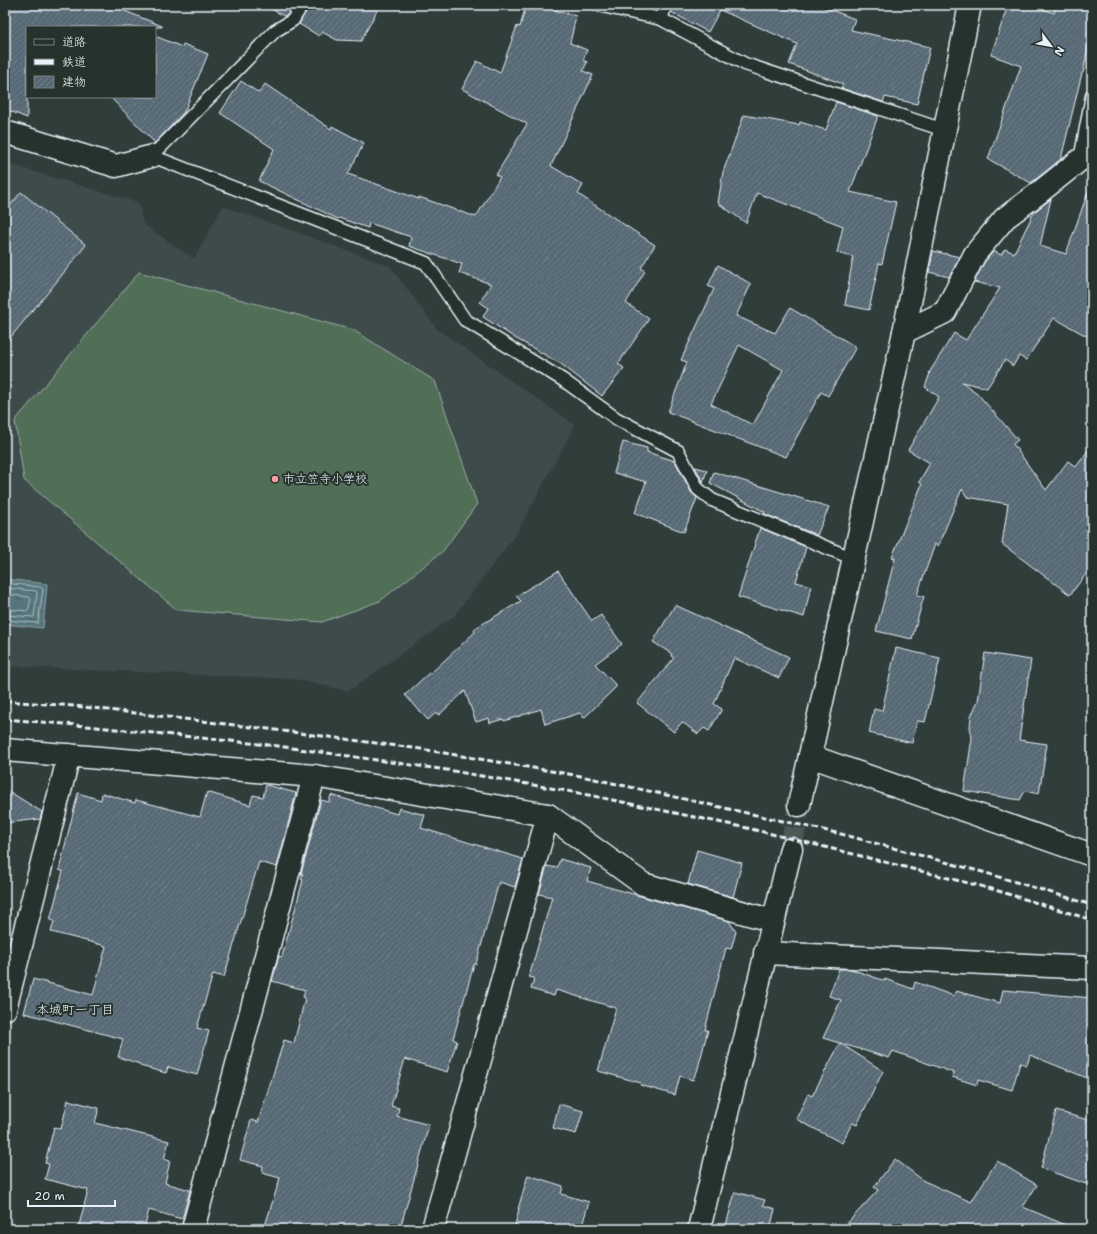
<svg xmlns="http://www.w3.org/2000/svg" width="1097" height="1234" viewBox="0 0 1097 1234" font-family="'Shantell Sans','Klee One',sans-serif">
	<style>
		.built { fill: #3c4b4c }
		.pitch { fill: #516e56; stroke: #9cb0a7 }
		.water { fill: url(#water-ripples); stroke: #90a7ad }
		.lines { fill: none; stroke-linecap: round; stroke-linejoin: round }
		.shore { stroke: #aebfc6; stroke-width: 1 }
		.building { fill: url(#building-hatch); stroke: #e8f1f8; fill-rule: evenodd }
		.tertiary-tunnel { stroke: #4c5957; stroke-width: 22; stroke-dasharray: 22 11; stroke-linecap: butt }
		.service-casing { stroke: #e8f1f8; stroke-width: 15 }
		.minor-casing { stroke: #e8f1f8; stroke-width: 25 }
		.tertiary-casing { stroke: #e8f1f8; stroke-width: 25 }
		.service { stroke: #26332d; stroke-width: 12 }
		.minor { stroke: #26332d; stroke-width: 22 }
		.tertiary { stroke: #26332d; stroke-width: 22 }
		.rail { stroke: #e8f1f8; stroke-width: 3; stroke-dasharray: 6 3; stroke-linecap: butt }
		.poi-dot { fill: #ff9aa2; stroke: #26332d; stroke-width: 1.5 }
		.labels { text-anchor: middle; stroke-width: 4; stroke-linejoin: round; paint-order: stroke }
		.poi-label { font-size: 12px; fill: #e8f1f8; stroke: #26332d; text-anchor: start }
		.neighbourhood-label { font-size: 13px; fill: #e8f1f8; stroke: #26332d }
	</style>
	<defs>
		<pattern id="water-ripples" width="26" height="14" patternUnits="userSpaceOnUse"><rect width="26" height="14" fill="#56757b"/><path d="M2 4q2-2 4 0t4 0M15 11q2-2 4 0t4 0" fill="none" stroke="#4e5e62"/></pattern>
		<pattern id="building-hatch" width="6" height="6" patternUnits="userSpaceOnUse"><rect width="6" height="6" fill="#576975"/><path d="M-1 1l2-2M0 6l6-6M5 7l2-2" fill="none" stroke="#6f7f89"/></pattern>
	</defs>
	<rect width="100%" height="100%" fill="#303e3b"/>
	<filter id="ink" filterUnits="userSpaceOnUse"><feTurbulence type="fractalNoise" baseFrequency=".025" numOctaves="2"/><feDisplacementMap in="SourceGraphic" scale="8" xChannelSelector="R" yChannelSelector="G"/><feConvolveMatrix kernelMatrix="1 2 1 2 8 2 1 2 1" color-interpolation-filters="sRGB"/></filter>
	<g filter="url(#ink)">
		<path class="built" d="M 5,163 L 139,203 L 143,224 L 194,259 L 223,206 L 390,266 L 437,329 L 575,425 L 516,534 L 454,616 L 349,691 L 294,679 L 5,666 Z"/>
		<path class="pitch" d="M 139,272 L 353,330 L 435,381 L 477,504 L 443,551 L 380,601 L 322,622 L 177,610 L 24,480 L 15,421 Z"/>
		<path class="water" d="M 5,579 L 47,584 L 43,628 L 5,624 Z"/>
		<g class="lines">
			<g class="shore">
				<path d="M 5,583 L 41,587 L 43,589 L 38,623 L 5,620"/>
				<path d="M 5,588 L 36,591 L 37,593 L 34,617 L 5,615"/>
				<path d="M 5,594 L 29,597 L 31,599 L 28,611 L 5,609"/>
			</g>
		</g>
		<g class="building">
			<path d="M 5,5 L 110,5 L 162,26 L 162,27 L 27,27 L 27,118 L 5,109 Z"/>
			<path d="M 264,5 L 293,5 L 288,15 L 284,16 Z"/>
			<path d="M 309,5 L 380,5 L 361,41 L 337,40 L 322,32 L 319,36 L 299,24 Z"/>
			<path d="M 526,5 L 538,5 L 576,16 L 570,43 L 587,50 L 583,60 L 587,62 L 583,71 L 593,75 L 551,166 L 583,185 L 578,194 L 655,245 L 641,268 L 645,271 L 626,303 L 649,319 L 618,364 L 624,368 L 602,396 L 561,364 L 515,338 L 483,317 L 488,308 L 480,302 L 491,284 L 459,273 L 462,264 L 409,246 L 411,237 L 369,223 L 368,228 L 339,218 L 338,219 L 259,181 L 274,149 L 220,113 L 241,81 L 259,93 L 265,84 L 331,129 L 332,126 L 364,143 L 348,174 L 419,199 L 419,197 L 476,217 L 500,177 L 496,175 L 527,124 L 462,89 L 477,61 L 500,73 L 517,26 L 520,27 Z"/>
			<path d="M 673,5 L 818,5 L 855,19 L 851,30 L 930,47 L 917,104 L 885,97 L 883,102 L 841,88 L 843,84 L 789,64 L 797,44 L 720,10 L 708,32 L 671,12 Z"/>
			<path d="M 1008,5 L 1031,5 L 1054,13 L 1056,5 L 1073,5 L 1092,9 L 1092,26 L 1083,73 L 1082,73 L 1061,159 L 1031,183 L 988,159 L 1021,66 L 991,55 Z"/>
			<path d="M 155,36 L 182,47 L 183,44 L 208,54 L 184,112 L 155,143 L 110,97 L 155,97 Z"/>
			<path d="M 836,102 L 878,116 L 850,192 L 896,202 L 882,264 L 879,263 L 869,310 L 845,305 L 853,257 L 837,253 L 843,226 L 757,193 L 746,223 L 718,203 L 723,172 L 744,115 L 799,125 L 800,122 L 826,130 Z"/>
			<path d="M 1089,189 L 1092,190 L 1092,339 L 1054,318 L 1026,360 L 1019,356 L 1013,366 L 1005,360 L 987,388 L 962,382 L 977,393 L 1018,440 L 1013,444 L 1046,490 L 1068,461 L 1076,467 L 1092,445 L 1092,566 L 1070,595 L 1002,544 L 1008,504 L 967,497 L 962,489 L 938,546 L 935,544 L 917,595 L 924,596 L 912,639 L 876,631 L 895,558 L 892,557 L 922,484 L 919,482 L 930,463 L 908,450 L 939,397 L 925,387 L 930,373 L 929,373 L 954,333 L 966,340 L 1000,288 L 974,282 L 985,261 L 994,251 L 1001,255 L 1005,249 L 1014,253 L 1034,212 L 1051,199 L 1040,246 L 1066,254 Z"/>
			<path d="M 21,192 L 86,245 L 37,306 L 37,305 L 5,344 L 5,212 Z"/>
			<path d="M 933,251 L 960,257 L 949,277 L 929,272 Z"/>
			<path d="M 718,265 L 751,284 L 736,316 L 775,333 L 790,308 L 856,347 L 828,396 L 821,392 L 786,457 L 668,412 L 687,362 L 681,360 L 714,289 L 708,286 ZM 739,345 L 783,370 L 753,425 L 711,404 Z"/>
			<path d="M 623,442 L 647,448 L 647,452 L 675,461 L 691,492 L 697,498 L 684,532 L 635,513 L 646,482 L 614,473 Z"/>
			<path d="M 695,467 L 707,470 L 703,482 Z"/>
			<path d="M 714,472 L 829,507 L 817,535 L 764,514 L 765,512 L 710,483 Z"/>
			<path d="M 760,528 L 806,547 L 796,582 L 811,586 L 804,617 L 738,597 Z"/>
			<path d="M 558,571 L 592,621 L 601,615 L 622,644 L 595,664 L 617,686 L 584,718 L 580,713 L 545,724 L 541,709 L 504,721 L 503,719 L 490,723 L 489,718 L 476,722 L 465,691 L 439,715 L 436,713 L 428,720 L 405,695 L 430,672 L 431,673 L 475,632 L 474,629 L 521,601 L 516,596 Z"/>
			<path d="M 675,605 L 789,657 L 779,678 L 734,658 L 714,704 L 722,709 L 709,731 L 704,728 L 698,734 L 682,722 L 674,732 L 637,703 L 674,658 L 671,656 L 672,654 L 653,642 Z"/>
			<path d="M 896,648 L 940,658 L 925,722 L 917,721 L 912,743 L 869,733 L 874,709 L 882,711 Z"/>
			<path d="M 985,653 L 1031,660 L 1019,740 L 1047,744 L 1039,794 L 1025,791 L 1020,800 L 964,791 L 972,738 L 970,727 L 971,716 L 978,701 Z"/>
			<path d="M 266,785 L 296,793 L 277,867 L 259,862 L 224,977 L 213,974 L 197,1028 L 209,1031 L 197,1075 L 168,1067 L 166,1073 L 140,1066 L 140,1064 L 118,1057 L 123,1039 L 24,1013 L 33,979 L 93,995 L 106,946 L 51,932 L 54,921 L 50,920 L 63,871 L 59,870 L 78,793 L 101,800 L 102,793 L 135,803 L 136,800 L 200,817 L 207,792 L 250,805 L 253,795 L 263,797 Z"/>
			<path d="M 5,789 L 42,812 L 40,819 L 5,823 Z"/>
			<path d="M 331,795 L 397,814 L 399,808 L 425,815 L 421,828 L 523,859 L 515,887 L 499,882 L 476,964 L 474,964 L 453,1039 L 457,1041 L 447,1072 L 405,1059 L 391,1106 L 399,1108 L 397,1116 L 429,1125 L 400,1229 L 264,1229 L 280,1178 L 262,1173 L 263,1166 L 240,1160 L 251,1120 L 258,1122 L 284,1040 L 294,1043 L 305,998 L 303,997 L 305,990 L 272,981 L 279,956 L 282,957 L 303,880 L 301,879 L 303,874 L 301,874 L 321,800 L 329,802 Z"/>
			<path d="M 697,850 L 742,863 L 733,897 L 688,884 Z"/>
			<path d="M 560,859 L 591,868 L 587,881 L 729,921 L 736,932 L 731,949 L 726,948 L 705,1030 L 708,1030 L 697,1072 L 696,1072 L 693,1080 L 680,1076 L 675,1095 L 640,1085 L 641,1083 L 598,1071 L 616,1008 L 556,990 L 554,996 L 531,989 L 534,978 L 529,977 L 552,897 L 539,894 L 547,866 L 557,868 Z"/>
			<path d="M 839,969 L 851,969 L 885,981 L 885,979 L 913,989 L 915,982 L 954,996 L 956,991 L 1000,1003 L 1003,990 L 1092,998 L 1092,1080 L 1030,1055 L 1027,1065 L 1020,1063 L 1012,1090 L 978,1080 L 977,1085 L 952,1077 L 954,1073 L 893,1051 L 889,1058 L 823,1038 L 841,1000 L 829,996 Z"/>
			<path d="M 840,1043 L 883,1071 L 857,1125 L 852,1123 L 842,1143 L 796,1119 L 808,1094 L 812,1096 Z"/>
			<path d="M 68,1100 L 99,1108 L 95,1123 L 169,1141 L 164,1159 L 170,1161 L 165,1183 L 190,1190 L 182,1219 L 149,1210 L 144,1229 L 78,1229 L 88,1190 L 45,1179 L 49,1164 L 45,1163 L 54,1127 L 61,1129 Z"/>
			<path d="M 559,1104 L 583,1111 L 576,1134 L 553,1128 Z"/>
			<path d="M 1056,1111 L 1092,1121 L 1092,1128 L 1085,1154 L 1092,1156 L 1092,1167 L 1086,1184 L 1041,1168 Z"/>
			<path d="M 895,1159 L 924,1181 L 971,1202 L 997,1161 L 1037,1185 L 1023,1207 L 1075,1229 L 842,1229 L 878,1190 L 874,1187 Z"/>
			<path d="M 528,1175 L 563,1186 L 561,1194 L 589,1202 L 581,1229 L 514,1229 L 519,1209 L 518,1209 Z"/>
			<path d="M 735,1192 L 765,1200 L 763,1205 L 775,1209 L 770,1229 L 725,1229 Z"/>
		</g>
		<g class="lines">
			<path class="tertiary-tunnel" d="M 791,849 L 799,805"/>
			<defs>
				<g id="service">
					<path d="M 302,5 L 293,20 L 275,31 L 152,156 L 426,263 L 465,320 L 563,380 L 617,419 L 678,451 L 698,489 L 712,500 L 854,559"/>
					<path d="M 598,5 L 661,19 L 745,64 L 944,130"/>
					<path d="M 661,19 L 666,5"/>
					<path d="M 1092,95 L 1080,160 L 1092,165"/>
				</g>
				<g id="minor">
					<path d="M 5,132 L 116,166 L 152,156"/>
					<path d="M 904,332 L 945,312 L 975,254 L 1005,218 L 1036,195 L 1080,160"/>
					<path d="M 5,750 L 314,776 L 548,815 L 643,884 L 773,921"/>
					<path d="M 810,756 L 1092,855"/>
					<path d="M 765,953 L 1092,968"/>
					<path d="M 5,1009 L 69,755"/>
					<path d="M 193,1229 L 314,776"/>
					<path d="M 433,1229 L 548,815"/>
				</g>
				<g id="tertiary">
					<path d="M 799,805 L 904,332 L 970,5"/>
					<path d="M 699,1229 L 791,849"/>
				</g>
			</defs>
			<use href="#service" class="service-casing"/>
			<use href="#minor" class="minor-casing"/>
			<use href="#tertiary" class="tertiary-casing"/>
			<use href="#service" class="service"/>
			<use href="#minor" class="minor"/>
			<use href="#tertiary" class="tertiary"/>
			<g class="rail">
				<path d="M 5,701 L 75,706 L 268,729 L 421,749 L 581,776 L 841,834 L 986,873 L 1092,905"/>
				<path d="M 5,719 L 87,726 L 278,746 L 447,770 L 579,793 L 747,828 L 837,850 L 992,889 L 1092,920"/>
			</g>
		</g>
	</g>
	<circle class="poi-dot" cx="275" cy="479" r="4"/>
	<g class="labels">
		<g class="poi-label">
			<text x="283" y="483">市立笠寺小学校</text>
		</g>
		<g class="neighbourhood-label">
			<text x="75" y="1014">本城町一丁目</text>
		</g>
	</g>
	<rect width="1097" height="1234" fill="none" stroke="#26332d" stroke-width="20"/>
	<rect x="10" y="10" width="1077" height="1214" fill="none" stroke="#e8f1f8" stroke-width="1.5" filter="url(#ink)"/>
	<rect x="26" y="26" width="130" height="72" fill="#26332d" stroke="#747f7e"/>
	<rect x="34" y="39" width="20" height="6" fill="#26332d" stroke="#747f7e"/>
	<text x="62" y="46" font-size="12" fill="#e8f1f8">道路</text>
	<rect x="34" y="59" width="20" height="6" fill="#e8f1f8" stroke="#747f7e"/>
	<text x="62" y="66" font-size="12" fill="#e8f1f8">鉄道</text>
	<rect x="34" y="76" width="20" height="12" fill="url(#building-hatch)" stroke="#747f7e"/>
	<text x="62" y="86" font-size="12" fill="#e8f1f8">建物</text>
	<g transform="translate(1051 46) rotate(122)" stroke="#26332d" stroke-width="3" paint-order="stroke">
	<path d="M0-3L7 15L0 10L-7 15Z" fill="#e8f1f8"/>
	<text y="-6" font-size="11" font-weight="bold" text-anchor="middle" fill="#e8f1f8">N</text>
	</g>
	<path d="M28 1200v6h87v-6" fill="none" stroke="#e8f1f8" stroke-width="2"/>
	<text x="34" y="1200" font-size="12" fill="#e8f1f8" stroke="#26332d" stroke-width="3" paint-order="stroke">20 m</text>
</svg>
